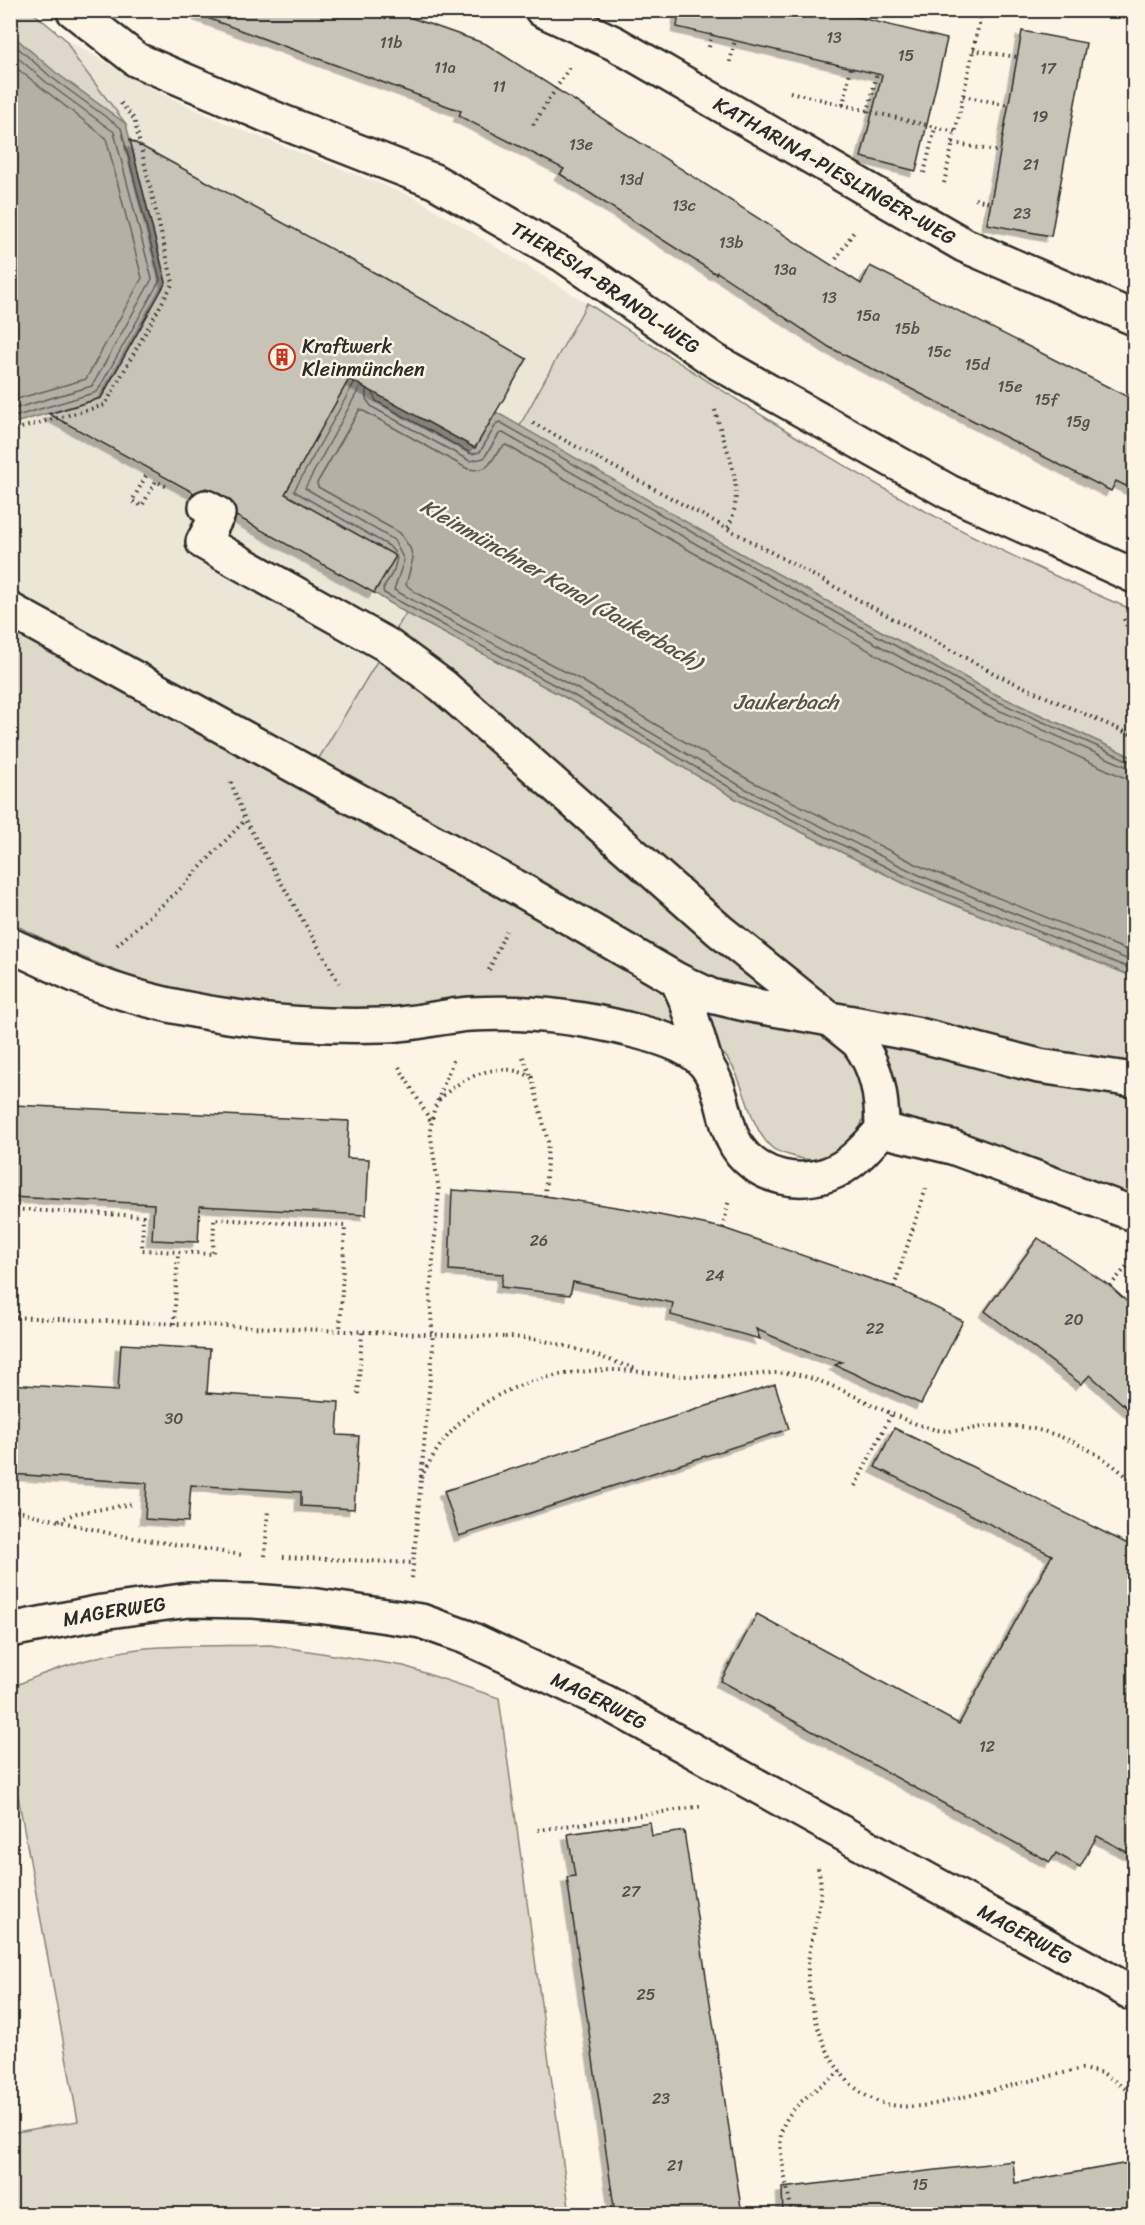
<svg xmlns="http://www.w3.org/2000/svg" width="1145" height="2225" viewBox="0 0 1145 2225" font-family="Sriracha,sans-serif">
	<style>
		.built { fill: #ece6d7 }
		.green { fill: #ded8ca; stroke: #84827a; stroke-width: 1.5 }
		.water { fill: #b4b0a5; stroke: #7d7b74; stroke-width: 1.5 }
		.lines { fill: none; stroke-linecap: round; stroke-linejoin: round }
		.shore { stroke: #62605c; stroke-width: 1.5 }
		.building { fill: #c8c3b7; stroke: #2b2b2b; stroke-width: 1.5; filter: url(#shadow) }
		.minor-casing { stroke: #2b2b2b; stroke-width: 38 }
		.path { stroke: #2b2b2b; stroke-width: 4; stroke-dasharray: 1.5 4.5; stroke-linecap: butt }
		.minor { stroke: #fcf5e5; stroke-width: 33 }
		.path-bridge { stroke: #2b2b2b; stroke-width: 4; stroke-dasharray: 1.5 4.5; stroke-linecap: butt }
		.labels { text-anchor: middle; stroke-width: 5; stroke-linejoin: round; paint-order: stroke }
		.number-label { font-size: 16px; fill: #52514e }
		.street-label { font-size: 20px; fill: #2b2b2b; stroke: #fcf5e5 }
		.poi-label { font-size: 20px; fill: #2b2b2b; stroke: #fcf5e5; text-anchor: start }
		.water-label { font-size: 21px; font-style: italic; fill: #545350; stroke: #fcf5e5 }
	</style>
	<defs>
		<filter id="shadow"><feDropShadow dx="-5.5" dy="5.5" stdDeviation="0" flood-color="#0004"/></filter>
	</defs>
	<rect width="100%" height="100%" fill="#fcf5e5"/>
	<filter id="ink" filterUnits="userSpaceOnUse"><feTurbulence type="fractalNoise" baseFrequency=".0167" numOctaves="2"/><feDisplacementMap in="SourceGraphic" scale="12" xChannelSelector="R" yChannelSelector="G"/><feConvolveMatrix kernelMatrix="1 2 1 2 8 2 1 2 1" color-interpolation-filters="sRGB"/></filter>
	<g filter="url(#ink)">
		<g class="built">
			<path d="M 65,39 L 166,96 L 239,129 L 416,198 L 587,303 L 519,427 L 496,413 L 475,448 L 378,395 L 145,193 L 126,124 L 77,60 Z"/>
			<path d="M 47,414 L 406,613 L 316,763 L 23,597 L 11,621 L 11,424 Z"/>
		</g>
		<g class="green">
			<path d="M 11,11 L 31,11 L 65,39 L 77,60 L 126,124 L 55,72 L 11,34 Z"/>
			<path d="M 587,303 C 730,396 872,490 1026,562 C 1062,579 1097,596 1134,610 L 1134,758 L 993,693 L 738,552 L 519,427 Z"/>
			<path d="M 406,613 L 570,700 L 738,800 L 913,888 L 1134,977 L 1134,1195 L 980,1140 L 903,1117 L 892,1102 L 880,1017 L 737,994 L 316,763 Z"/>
			<path d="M 10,621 L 792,1024 C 813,1031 837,1037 854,1054 C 878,1080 867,1149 828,1158 C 816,1161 804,1160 792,1156 C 786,1154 776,1152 771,1147 C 747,1123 747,1085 727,1058 C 722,1051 713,1045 707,1039 L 265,1009 L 154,986 L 72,953 L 11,923 Z"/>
			<path d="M 270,1645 L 404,1666 L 499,1698 L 570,2214 L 11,2214 L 11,2133 L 78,2121 L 11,1758 L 11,1688 C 46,1670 107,1652 146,1648 C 187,1645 229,1646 270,1645 Z"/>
		</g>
		<g class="water">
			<path d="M 11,34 L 55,72 L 126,124 L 166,282 L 101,398 L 11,424 Z"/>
			<path d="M 359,361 L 379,395 L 475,448 L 496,412 L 738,552 L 993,693 L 1134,758 L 1134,977 L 913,888 L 738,800 L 570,700 L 406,613 L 374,593 L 389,568 L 386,551 L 285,494 Z"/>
		</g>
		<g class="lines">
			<g class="shore">
				<path d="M 10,41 L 51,77 L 121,128 L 160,280 L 97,392 L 10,418"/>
				<path d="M 10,51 L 46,82 L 114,132 L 152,279 L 92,386 L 10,410"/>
				<path d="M 10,63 L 106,138 L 142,278 L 86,379 L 10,401"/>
				<path d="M 354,383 L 294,491 L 389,546 L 395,553"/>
				<path d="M 360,387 L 305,488 L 394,540 L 404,560 L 394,590 L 576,688 L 744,788 L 919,875 L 1134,962"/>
				<path d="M 366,390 L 366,399 L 372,407 L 470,461 L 484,458 L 499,434 L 503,433 L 731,564 L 987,705 L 1134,770"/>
				<path d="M 373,394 L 376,401 L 472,454 L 480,452 L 497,423 L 500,422 L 735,557 L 990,698 L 1134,763"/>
				<path d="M 397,558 L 394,570 L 383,589 L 384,593 L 573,695 L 741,794 L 916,882 L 1134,970"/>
				<path d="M 1134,779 L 1123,777 L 982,713 L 727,572 L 506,445 C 490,453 495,474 468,469 L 360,409 L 317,483 L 318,487 L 400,533 L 410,548 L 413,558 L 406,585 L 418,594 L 581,680 L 749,780 L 922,867 L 1134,953"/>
			</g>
		</g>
		<g class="building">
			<path d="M 199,10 L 389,10 L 486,44 L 861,284 L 870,266 L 1134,400 L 1134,490 L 1116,481 L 1111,491 L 829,347 L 717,272 L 716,274 L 560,174 L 564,169 L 459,116 L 461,111 L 199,15 Z"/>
			<path d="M 679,10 L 828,10 L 947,39 L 916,171 L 861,157 L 882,75 L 677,27 Z"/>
			<path d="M 1022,31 L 1086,43 L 1051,236 L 987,224 Z"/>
			<path d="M 130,140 L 368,269 L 527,359 L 475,448 L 349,379 L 285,494 L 396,556 L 374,593 L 236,516 L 234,504 L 215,491 L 206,488 L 194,493 L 49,414 L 101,398 L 166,282 Z"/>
			<path d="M 13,1105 L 349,1121 L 347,1158 L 369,1159 L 366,1215 L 200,1206 L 198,1242 L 152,1240 L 154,1204 L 10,1197 Z"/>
			<path d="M 452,1190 L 545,1196 L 635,1210 L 723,1228 L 894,1287 L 963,1321 L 921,1404 L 835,1365 L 842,1362 L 808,1352 L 756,1329 L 760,1339 L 671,1315 L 673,1303 L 573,1282 L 570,1295 L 501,1287 L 503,1274 L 449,1270 Z"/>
			<path d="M 1038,1238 L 1110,1286 L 1134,1308 L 1134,1414 L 1090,1375 L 1081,1384 L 985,1311 Z"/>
			<path d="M 121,1344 L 210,1349 L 207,1393 L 339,1402 L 337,1435 L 359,1436 L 354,1509 L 301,1506 L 301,1492 L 191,1485 L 188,1522 L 145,1519 L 147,1483 L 10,1474 L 10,1384 L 118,1391 Z"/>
			<path d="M 775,1384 L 789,1429 L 459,1536 L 444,1491 Z"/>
			<path d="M 894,1428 L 1134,1547 L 1134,1856 L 1097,1836 L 1080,1867 L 1056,1853 L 1050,1862 L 721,1681 L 757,1614 L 959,1724 L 1052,1555 L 875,1467 Z"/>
			<path d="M 650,1822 L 652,1836 L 684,1831 L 742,2214 L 615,2214 L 567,1877 L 575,1876 L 568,1834 Z"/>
			<path d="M 1013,2161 L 1015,2183 L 1134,2162 L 1134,2214 L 783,2214 L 782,2188 Z"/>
		</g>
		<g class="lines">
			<defs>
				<g id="minor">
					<path id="s1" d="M 73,10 L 137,60 L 285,123 L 434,181 L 563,255 L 715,361 L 754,383 L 949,492 L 1134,576"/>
					<path id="s2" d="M 542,10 L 614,43 L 964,245 L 1134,318"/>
					<path d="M 10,610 L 525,892 L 677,980 L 711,996 L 745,1004 L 915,1034 L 1039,1066 L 1134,1080"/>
					<path d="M 10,945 C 33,955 55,966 77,976 C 167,1014 286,1028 382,1025 C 412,1025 441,1016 470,1014 C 523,1011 576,1016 627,1029 C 652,1035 690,1044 706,1065 C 722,1086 723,1116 733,1139 C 752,1180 807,1190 843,1167 C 859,1157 870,1143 882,1130 C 882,1097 878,1069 858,1042 L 720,931 L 443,686 L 387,645 L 203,542 L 218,514 L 206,507"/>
					<path d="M 677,980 L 687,1002 L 706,1064"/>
					<path d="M 882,1130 L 952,1147 L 1134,1214"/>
					<path id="s3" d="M 10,1630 L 102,1612 L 189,1600 L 253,1601 L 318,1606 L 421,1621 L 466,1637 L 605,1702 L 1134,1994"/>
				</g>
			</defs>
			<use href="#minor" class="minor-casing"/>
			<g class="path">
				<path d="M 709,47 L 712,34"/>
				<path d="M 973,50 L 1017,57"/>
				<path d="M 730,62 L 735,40"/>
				<path d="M 790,92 L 955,132"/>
				<path d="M 963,96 L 1009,105"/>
				<path d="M 843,105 L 851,67"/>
				<path d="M 868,112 L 877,73"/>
				<path d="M 533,125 L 569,68"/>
				<path d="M 953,143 L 1000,152"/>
				<path d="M 924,173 L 935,128"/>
				<path d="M 944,183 L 982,10"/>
				<path d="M 975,199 L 991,203"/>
				<path d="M 836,259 L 855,230"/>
				<path d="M 1130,269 L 1134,252"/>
				<path d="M 715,410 C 725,451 748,486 728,528"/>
				<path d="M 533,423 L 997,675 L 1134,736"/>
				<path d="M 10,431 L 105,405 L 173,283 L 134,119 L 120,102"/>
				<path d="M 146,476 L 132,501 L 142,506 L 156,481 L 169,488"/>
				<path d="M 1124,619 L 1134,643"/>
				<path d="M 231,782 L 245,820 L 339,983"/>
				<path d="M 117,945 L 179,890 L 245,820"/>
				<path d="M 489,970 L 506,931"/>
				<path d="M 523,1057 L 532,1078"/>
				<path d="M 399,1067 L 430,1120"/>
				<path d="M 439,1100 C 462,1076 502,1058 532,1078 L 548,1142 L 545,1196"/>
				<path d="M 10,1209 L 143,1216 L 142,1250 L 213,1254 L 214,1219 L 345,1226 L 340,1331"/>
				<path d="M 723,1228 L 729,1199"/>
				<path d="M 1110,1286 L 1134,1258"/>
				<path d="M 894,1287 L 927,1185"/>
				<path d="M 10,1317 L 394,1333"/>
				<path d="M 174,1324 L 178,1252"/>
				<path d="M 505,1337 C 551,1337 593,1355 636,1369"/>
				<path d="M 358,1394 L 362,1332"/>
				<path d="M 421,1478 C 459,1398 529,1371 614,1370 C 638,1370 662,1376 686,1376 C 704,1376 722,1377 740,1376 C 759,1375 780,1370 799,1375 C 846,1386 886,1417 933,1429 C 952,1434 972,1428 991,1426 C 1044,1422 1097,1448 1134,1483"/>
				<path d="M 855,1486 L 891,1415"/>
				<path d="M 10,1509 L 116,1535 L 242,1555"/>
				<path d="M 59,1520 L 77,1513 L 133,1504"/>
				<path d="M 265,1556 L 268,1510"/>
				<path d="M 283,1557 L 414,1563"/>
				<path d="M 412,1578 L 433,1346 L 430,1295 L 439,1191 L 430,1131 L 434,1110 L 454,1058"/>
				<path d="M 538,1830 L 703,1806"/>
				<path d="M 818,1868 C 828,1904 806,1939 808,1976 C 812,2029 837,2101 899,2106 C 926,2109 954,2099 980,2093 C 1014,2085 1048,2076 1082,2069 L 1103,2073 L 1134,2095"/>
				<path d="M 10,2089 L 11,2089"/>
				<path d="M 792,2214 C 789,2194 778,2154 781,2135 C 784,2108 821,2086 841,2071"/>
			</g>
			<use href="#minor" class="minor"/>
			<path class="path-bridge" d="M 394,1333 L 505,1337"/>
		</g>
	</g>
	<defs>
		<symbol id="building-ring" viewBox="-11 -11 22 22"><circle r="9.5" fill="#fcf5e5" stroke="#c8321e" stroke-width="1.5"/><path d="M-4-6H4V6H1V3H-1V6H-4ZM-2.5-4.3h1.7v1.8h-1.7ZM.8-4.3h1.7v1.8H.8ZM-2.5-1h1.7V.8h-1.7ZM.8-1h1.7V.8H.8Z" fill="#c8321e"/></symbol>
	</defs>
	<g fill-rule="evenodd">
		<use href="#building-ring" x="267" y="342" width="30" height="30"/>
	</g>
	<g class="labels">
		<g class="number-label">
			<text x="834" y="43">13</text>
			<text x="391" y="48">11b</text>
			<text x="906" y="61">15</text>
			<text x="445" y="73">11a</text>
			<text x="1048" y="74">17</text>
			<text x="499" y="92">11</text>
			<text x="1040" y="122">19</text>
			<text x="581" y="150">13e</text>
			<text x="1031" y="170">21</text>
			<text x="631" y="185">13d</text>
			<text x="684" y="211">13c</text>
			<text x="1022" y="219">23</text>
			<text x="731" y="248">13b</text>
			<text x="785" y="275">13a</text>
			<text x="829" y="303">13</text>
			<text x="868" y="321">15a</text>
			<text x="907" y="334">15b</text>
			<text x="939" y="357">15c</text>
			<text x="977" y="370">15d</text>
			<text x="1010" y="392">15e</text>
			<text x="1046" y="405">15f</text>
			<text x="1078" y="427">15g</text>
			<text x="539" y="1246">26</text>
			<text x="715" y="1281">24</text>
			<text x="1074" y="1325">20</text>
			<text x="875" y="1334">22</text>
			<text x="174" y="1424">30</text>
			<text x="987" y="1752">12</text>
			<text x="631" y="1897">27</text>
			<text x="646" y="2000">25</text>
			<text x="661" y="2104">23</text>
			<text x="675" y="2171">21</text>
			<text x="920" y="2190">15</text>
		</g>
		<g class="street-label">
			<text dy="7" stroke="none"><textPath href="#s2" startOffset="334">KATHARINA-PIESLINGER-WEG</textPath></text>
			<text dy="7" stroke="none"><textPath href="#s1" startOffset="604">THERESIA-BRANDL-WEG</textPath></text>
			<text dy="7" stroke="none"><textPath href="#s3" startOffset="106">MAGERWEG</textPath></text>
			<text dy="7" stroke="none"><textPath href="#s3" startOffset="610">MAGERWEG</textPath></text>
			<text dy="7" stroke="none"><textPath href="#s3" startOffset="1096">MAGERWEG</textPath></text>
		</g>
		<g class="poi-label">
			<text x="302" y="353">Kraftwerk<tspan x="302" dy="23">Kleinmünchen</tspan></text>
		</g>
		<g class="water-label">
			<text transform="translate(561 584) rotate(30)" y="7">Kleinmünchner Kanal (Jaukerbach)</text>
			<text x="786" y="709">Jaukerbach</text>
		</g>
	</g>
	<rect width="1145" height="2225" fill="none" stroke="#fcf5e5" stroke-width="36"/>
	<rect x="18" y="18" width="1109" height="2189" fill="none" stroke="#2b2b2b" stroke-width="2" filter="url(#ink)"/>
</svg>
